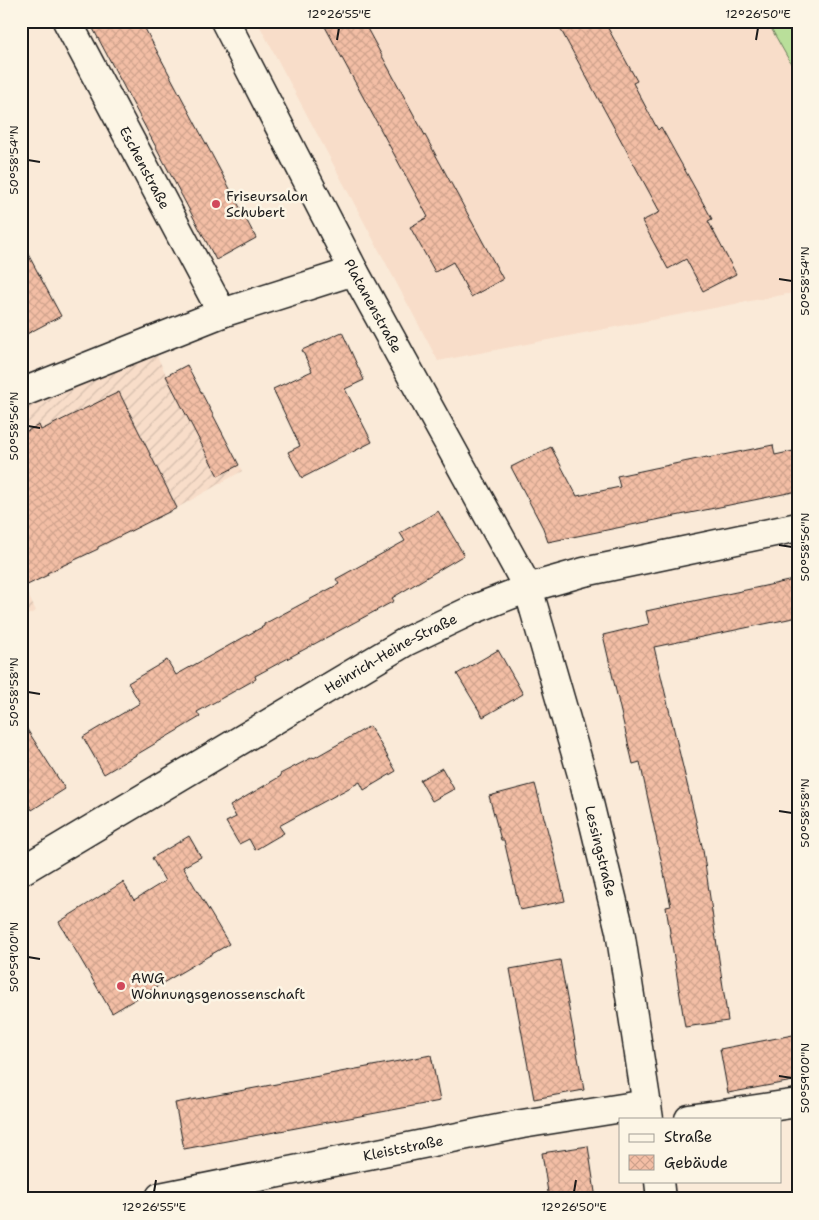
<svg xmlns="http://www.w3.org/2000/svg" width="819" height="1220" viewBox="0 0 819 1220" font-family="'Shantell Sans',sans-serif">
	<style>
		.built { fill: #f8ddc9 }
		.industrial { fill: url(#industrial-furrows) }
		.park { fill: #b9df9a; stroke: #6a7e5b }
		.building { fill: url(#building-cross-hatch); stroke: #1c1c1c }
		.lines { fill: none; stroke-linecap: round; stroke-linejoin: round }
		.minor-casing { stroke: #1c1c1c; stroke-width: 31 }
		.minor { stroke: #fcf5e5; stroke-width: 28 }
		.ticks { fill: none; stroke: #1c1c1c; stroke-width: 2 }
		.poi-dot { fill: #d1495b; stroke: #fcf5e5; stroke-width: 2 }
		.labels { text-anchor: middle; stroke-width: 5; stroke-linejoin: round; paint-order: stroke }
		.street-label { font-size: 14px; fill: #1c1c1c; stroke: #fcf5e5 }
		.poi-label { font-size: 14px; fill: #1c1c1c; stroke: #fcf5e5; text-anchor: start }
		.neatline { fill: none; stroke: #1c1c1c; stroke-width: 2 }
		.ticks-label { font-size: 12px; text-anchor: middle; fill: #1c1c1c }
	</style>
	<defs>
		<pattern id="industrial-furrows" width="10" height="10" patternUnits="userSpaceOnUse" patternTransform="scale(1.25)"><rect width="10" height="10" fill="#f8ddc9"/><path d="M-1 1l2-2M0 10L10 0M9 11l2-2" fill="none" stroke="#d4bdac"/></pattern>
		<pattern id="building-cross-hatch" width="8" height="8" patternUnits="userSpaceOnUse" patternTransform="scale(1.25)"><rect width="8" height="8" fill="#f3bea5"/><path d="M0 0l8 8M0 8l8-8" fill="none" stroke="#d0a38d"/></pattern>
	</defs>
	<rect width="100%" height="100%" fill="#faead8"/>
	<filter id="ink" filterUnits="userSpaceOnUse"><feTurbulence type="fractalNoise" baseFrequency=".02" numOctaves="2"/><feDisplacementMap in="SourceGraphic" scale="10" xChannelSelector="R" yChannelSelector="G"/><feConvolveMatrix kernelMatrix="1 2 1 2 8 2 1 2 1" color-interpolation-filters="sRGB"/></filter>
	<g filter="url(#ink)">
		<path class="built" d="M 257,21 L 798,21 L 798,292 L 438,361 Z"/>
		<path class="industrial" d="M 157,356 L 178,399 L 199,388 L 242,471 L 177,508 L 24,587 L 36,611 L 21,618 L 21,407 Z"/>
		<path class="park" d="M 767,21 L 798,21 L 798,76 Z"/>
		<g class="building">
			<path d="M 89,21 L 141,21 L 256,238 L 216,260 Z"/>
			<path d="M 322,21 L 363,21 L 503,279 L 471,297 L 453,262 L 435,272 L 410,227 L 428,217 Z"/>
			<path d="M 556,21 L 604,21 L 637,81 L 633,83 L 658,130 L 661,127 L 712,219 L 708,221 L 736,274 L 703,291 L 686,259 L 668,269 L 642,221 L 660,212 Z"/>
			<path d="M 21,241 L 61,316 L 21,337 Z"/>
			<path d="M 342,332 L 364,380 L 345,389 L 372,442 L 302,478 L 288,452 L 300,446 L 273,389 L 312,371 L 302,350 Z"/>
			<path d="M 187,365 L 239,465 L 218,476 L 166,376 Z"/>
			<path d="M 119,392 L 177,508 L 98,547 L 98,549 L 47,573 L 48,575 L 21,588 L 21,434 L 39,425 L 41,430 Z"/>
			<path d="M 773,445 L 775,455 L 798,450 L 798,491 L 548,542 L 543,528 L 511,467 L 551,447 L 577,496 L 620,487 L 617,476 L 707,457 L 708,458 Z"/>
			<path d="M 438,511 L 464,555 L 392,598 L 394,601 L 255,676 L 256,679 L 197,712 L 200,717 L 104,774 L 83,737 L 140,703 L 128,683 L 167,660 L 176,675 L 264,626 L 264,624 L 339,584 L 336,579 L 405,541 L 400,533 Z"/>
			<path d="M 798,579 L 798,617 L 654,647 L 703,850 L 728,1021 L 685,1027 L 666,907 L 671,906 L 640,762 L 633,764 L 603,635 L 649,624 L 646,611 Z"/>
			<path d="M 498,650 L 523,694 L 483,717 L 457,674 Z"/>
			<path d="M 21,720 L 65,789 L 32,810 L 21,792 Z"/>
			<path d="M 370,726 L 396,771 L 364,790 L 360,782 L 279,826 L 284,833 L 255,850 L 249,839 L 239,844 L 226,822 L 236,817 L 230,806 L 281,776 L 280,774 L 313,757 L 314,758 Z"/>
			<path d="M 442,768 L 454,789 L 432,801 L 420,780 Z"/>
			<path d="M 535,784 L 555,858 L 565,901 L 520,910 L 504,840 L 501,840 L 489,796 Z"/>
			<path d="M 189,836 L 201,857 L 183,867 L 229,944 L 112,1013 L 59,922 L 123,882 L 134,900 L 165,881 L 152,858 Z"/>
			<path d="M 560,960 L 584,1090 L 534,1099 L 510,969 Z"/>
			<path d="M 798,1034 L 798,1080 L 728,1093 L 720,1049 Z"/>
			<path d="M 431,1055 L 440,1101 L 184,1149 L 175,1103 Z"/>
			<path d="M 588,1146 L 596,1199 L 549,1199 L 542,1153 Z"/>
		</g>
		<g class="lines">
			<defs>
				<g id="minor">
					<path id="s1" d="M 67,21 L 222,313"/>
					<path id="s2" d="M 225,21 L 354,271 L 528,588 L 583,778 L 620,931 L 649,1119"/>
					<path d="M 21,393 L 222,313 L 354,271"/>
					<path id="s3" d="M 21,871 L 407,641 L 472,610 L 528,588 L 584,572 L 798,527"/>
					<path d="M 689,1119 L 798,1103"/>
					<path d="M 659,1181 L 661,1199"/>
					<path id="s4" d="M 160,1197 L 522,1124 L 647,1104"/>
				</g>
			</defs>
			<use href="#minor" class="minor-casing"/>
			<use href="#minor" class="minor"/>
		</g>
	</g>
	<path class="ticks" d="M 337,40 L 339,28M 756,40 L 758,28M 28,160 L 40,162M 779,279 L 792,281M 28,426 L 40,428M 779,545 L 792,547M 28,692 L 40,694M 779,811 L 792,813M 28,957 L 40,959M 779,1076 L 792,1078M 154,1192 L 156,1180M 574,1192 L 576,1180"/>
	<g class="poi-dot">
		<circle cx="216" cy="204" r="5"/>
		<circle cx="121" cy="986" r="5"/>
	</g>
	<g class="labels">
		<g class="street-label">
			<text dy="5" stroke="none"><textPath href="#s1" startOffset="166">Eschenstraße</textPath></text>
			<text dy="5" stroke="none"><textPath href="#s2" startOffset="321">Platanenstraße</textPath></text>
			<text dy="5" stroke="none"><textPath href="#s3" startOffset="429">Heinrich-Heine-Straße</textPath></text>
			<text dy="5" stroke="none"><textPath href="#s2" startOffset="916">Lessingstraße</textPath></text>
			<text dy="5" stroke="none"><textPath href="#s4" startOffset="248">Kleiststraße</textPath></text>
		</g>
		<g class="poi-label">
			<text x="226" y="201">Friseursalon<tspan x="226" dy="16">Schubert</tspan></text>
			<text x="131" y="983">AWG<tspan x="131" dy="16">Wohnungsgenossenschaft</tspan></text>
		</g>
	</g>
	<rect width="819" height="1220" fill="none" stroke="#fcf5e5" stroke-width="55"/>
	<rect x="619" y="1118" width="162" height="65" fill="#fcf5e5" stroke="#a29e95"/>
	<rect x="629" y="1134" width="25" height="8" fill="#fcf5e5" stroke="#a29e95"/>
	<text x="664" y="1142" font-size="15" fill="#1c1c1c">Straße</text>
	<rect x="629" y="1155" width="25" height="15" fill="url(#building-cross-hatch)" stroke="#a29e95"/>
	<text x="664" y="1168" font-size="15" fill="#1c1c1c">Gebäude</text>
	<rect x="28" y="28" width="764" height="1164" class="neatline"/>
	<g class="ticks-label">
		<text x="339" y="18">12°26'55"E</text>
		<text x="758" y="18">12°26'50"E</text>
		<text transform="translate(14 160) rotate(-90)" y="4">50°58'54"N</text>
		<text transform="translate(805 281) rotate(-90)" y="4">50°58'54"N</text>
		<text transform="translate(14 426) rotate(-90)" y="4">50°58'56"N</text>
		<text transform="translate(805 547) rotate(-90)" y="4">50°58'56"N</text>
		<text transform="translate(14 692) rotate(-90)" y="4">50°58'58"N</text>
		<text transform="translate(805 813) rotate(-90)" y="4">50°58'58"N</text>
		<text transform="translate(14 957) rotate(-90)" y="4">50°59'00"N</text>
		<text transform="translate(805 1078) rotate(-90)" y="4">50°59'00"N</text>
		<text x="154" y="1211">12°26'55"E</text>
		<text x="574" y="1211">12°26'50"E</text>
	</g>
</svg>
